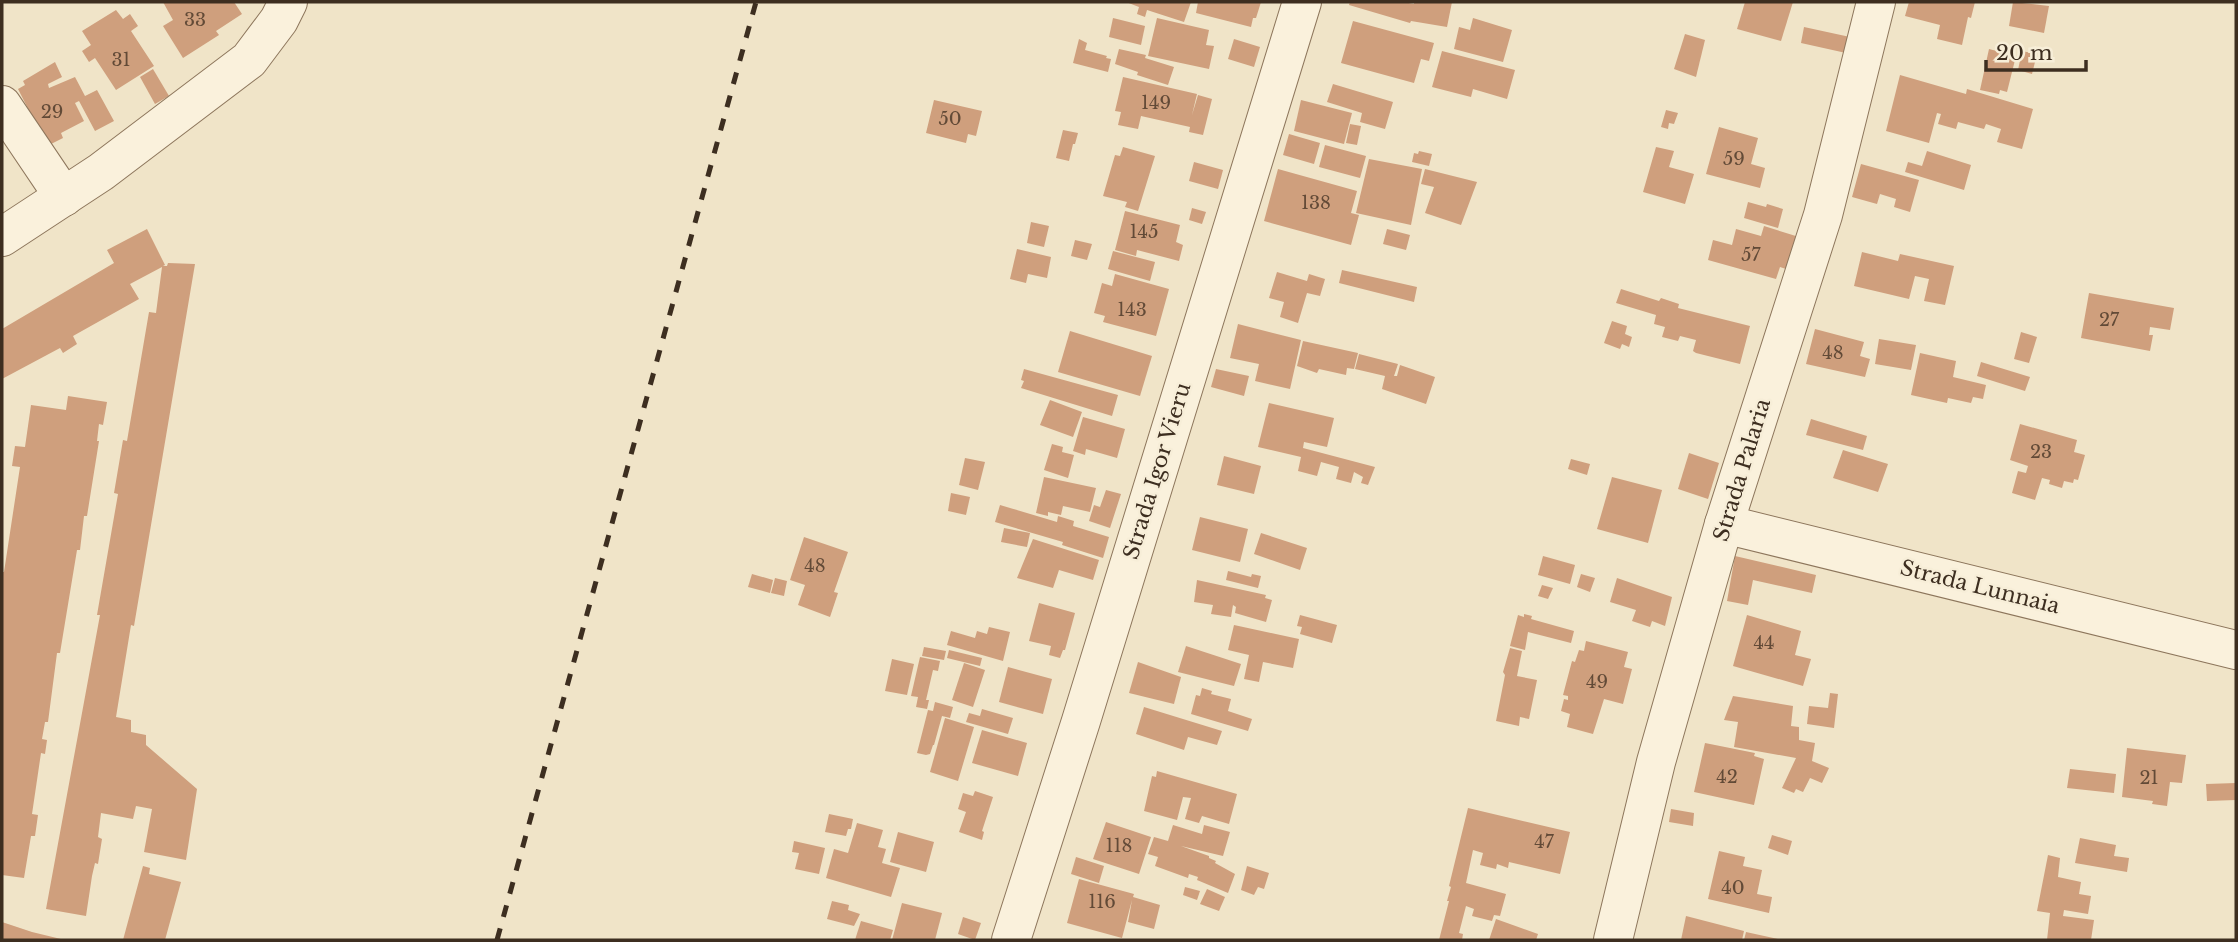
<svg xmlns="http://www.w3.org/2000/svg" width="2238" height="942" viewBox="0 0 2238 942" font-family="'Libre Baskerville',serif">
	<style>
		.building { fill: #cf9f7d }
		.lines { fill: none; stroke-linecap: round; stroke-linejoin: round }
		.minor-casing { stroke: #8d765c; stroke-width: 40 }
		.minor { stroke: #faf1dc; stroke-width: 38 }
		.rail { stroke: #3d2e20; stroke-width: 5; stroke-dasharray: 12 12; stroke-linecap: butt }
		.labels { text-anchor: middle; stroke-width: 5; stroke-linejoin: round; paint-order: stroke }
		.number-label { font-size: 18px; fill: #624a37 }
		.street-label { font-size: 21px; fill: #3d2e20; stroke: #f7eed8 }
	</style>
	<rect width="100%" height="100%" fill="#f0e4c8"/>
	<g class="building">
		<path d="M 163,2 L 234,2 L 242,14 L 216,31 L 219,35 L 183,58 L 163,26 L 173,20 Z"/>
		<path d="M 1126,2 L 1191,2 L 1184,22 L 1147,10 L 1145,17 L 1137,14 L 1139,7 Z"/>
		<path d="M 1198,2 L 1261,2 L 1256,18 L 1253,18 L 1251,27 L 1196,13 Z"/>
		<path d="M 1350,2 L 1403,2 L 1414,4 L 1414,2 L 1452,2 L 1447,27 L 1411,21 L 1410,23 L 1349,5 Z"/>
		<path d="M 1745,2 L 1793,2 L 1781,41 L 1737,29 Z"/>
		<path d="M 1909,2 L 1975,2 L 1971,18 L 1968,17 L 1962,45 L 1937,39 L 1940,25 L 1905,16 Z"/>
		<path d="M 2013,2 L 2049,6 L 2044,33 L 2009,26 Z"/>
		<path d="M 116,10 L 123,19 L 130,14 L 138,26 L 131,31 L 154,66 L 116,90 L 95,58 L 89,62 L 82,51 L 91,45 L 82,31 Z"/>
		<path d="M 1113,18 L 1145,26 L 1141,45 L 1109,37 Z"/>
		<path d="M 1157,18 L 1209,30 L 1206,45 L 1214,46 L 1209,69 L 1148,56 Z"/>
		<path d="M 1473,18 L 1512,30 L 1503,62 L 1454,49 L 1459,27 L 1470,30 Z"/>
		<path d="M 1353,21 L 1434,43 L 1429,61 L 1421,59 L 1414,83 L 1341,63 Z"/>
		<path d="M 1804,27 L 1850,37 L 1846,53 L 1801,43 Z"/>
		<path d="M 1685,34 L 1705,40 L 1696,77 L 1674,69 Z"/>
		<path d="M 1079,39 L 1087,43 L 1085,50 L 1107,56 L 1106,58 L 1111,59 L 1108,72 L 1073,63 Z"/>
		<path d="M 1234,39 L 1260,47 L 1254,67 L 1228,59 Z"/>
		<path d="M 1119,49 L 1146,55 L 1145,58 L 1174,67 L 1168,85 L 1137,75 L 1138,72 L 1115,64 Z"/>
		<path d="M 1989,49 L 2016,56 L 2007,92 L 2000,90 L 1999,94 L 1980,90 Z"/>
		<path d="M 1442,51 L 1515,70 L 1507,99 L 1473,89 L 1471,97 L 1432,87 Z"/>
		<path d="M 2022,51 L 2037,54 L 2032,74 L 2018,70 Z"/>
		<path d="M 55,62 L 62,77 L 48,84 L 49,88 L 75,77 L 85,96 L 97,90 L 114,121 L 95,131 L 79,101 L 75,103 L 84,121 L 61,133 L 63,138 L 47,146 L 18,89 L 25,85 L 23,81 Z"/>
		<path d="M 153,69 L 169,96 L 155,104 L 140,77 Z"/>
		<path d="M 1900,75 L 1966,94 L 1967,89 L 2033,109 L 2022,149 L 1997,142 L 2001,129 L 1986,124 L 1984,129 L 1958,122 L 1956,129 L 1938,124 L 1941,114 L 1937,113 L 1929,143 L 1886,131 Z"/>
		<path d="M 1123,77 L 1197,94 L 1192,115 L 1198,95 L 1212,99 L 1203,135 L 1189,132 L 1190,127 L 1141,116 L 1138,129 L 1118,125 L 1121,112 L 1115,111 Z"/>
		<path d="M 1333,84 L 1393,102 L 1385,129 L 1360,122 L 1362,113 L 1327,102 Z"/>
		<path d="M 934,100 L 982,111 L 976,136 L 968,134 L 966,143 L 926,133 Z"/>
		<path d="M 1301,100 L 1352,113 L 1344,144 L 1294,131 Z"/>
		<path d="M 1666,110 L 1678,113 L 1674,124 L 1669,123 L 1668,129 L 1661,127 Z"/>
		<path d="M 1350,124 L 1361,126 L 1357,145 L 1346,143 Z"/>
		<path d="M 1719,127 L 1758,138 L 1751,164 L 1765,168 L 1760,188 L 1706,174 Z"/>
		<path d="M 1063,130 L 1078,133 L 1075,144 L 1073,144 L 1069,161 L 1056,158 Z"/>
		<path d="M 1289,134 L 1320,143 L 1314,164 L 1283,155 Z"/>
		<path d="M 1325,145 L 1366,156 L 1360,178 L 1319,167 Z"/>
		<path d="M 1123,147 L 1155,156 L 1138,211 L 1125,207 L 1127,202 L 1103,196 L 1115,155 L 1120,156 Z"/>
		<path d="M 1656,147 L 1674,151 L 1669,167 L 1694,174 L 1685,204 L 1643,192 Z"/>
		<path d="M 1419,151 L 1432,154 L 1429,166 L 1412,162 L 1414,153 L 1418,154 Z"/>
		<path d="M 1927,151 L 1971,165 L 1964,190 L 1905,172 L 1908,162 L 1922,166 Z"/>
		<path d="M 1369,159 L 1422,169 L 1411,225 L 1356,213 Z"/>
		<path d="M 1194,162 L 1223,170 L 1218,189 L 1189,181 Z"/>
		<path d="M 1861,164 L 1919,180 L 1910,212 L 1894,207 L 1896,199 L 1880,194 L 1877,204 L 1852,197 Z"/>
		<path d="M 1278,169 L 1357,191 L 1351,213 L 1359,215 L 1351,245 L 1264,221 Z"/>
		<path d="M 1425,169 L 1477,182 L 1461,225 L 1425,213 L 1434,187 L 1421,184 Z"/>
		<path d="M 1748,202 L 1766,207 L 1767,204 L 1783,209 L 1778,228 L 1744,218 Z"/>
		<path d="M 1192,208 L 1206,212 L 1202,224 L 1189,220 Z"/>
		<path d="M 1125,211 L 1180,225 L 1176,242 L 1183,245 L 1179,261 L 1137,250 L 1136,256 L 1115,250 Z"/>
		<path d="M 1031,222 L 1049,226 L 1044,247 L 1027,243 Z"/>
		<path d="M 1764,226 L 1799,237 L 1789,270 L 1780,267 L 1776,279 L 1708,260 L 1713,240 L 1732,245 L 1736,229 L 1761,236 Z"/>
		<path d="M 147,229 L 165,265 L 163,266 L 167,266 L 168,263 L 195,264 L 134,626 L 131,625 L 116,717 L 131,720 L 131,732 L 146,735 L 146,745 L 197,789 L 186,860 L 144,852 L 152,809 L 136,806 L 133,819 L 101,813 L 98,837 L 102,839 L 98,864 L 95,863 L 92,876 L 86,916 L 46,909 L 100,615 L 97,615 L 118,494 L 114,493 L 123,440 L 127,441 L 149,312 L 156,313 L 162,267 L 130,284 L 139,299 L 73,336 L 77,344 L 63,353 L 60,348 L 2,379 L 2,329 L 114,263 L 107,250 Z"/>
		<path d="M 1387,229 L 1410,235 L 1406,250 L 1383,244 Z"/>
		<path d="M 1075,240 L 1092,244 L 1087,260 L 1071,256 Z"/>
		<path d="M 1017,249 L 1051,257 L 1047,278 L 1028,274 L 1026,283 L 1010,279 Z"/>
		<path d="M 1113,251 L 1155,262 L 1150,281 L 1108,269 Z"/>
		<path d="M 1862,252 L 1898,261 L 1900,254 L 1954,266 L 1945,305 L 1924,301 L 1929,279 L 1915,276 L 1909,299 L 1854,286 Z"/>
		<path d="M 1342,270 L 1417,287 L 1414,302 L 1339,283 Z"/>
		<path d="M 1277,272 L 1307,281 L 1309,274 L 1325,279 L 1320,296 L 1307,293 L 1298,323 L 1280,317 L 1284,302 L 1269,298 Z"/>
		<path d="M 1115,274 L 1169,289 L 1156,336 L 1103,322 L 1105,316 L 1094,313 L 1102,283 L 1112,286 Z"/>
		<path d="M 1621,289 L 1659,301 L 1661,298 L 1679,304 L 1678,308 L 1750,326 L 1740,364 L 1696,353 L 1693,351 L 1696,340 L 1680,336 L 1678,341 L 1662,337 L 1665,327 L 1654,324 L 1656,315 L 1616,303 Z"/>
		<path d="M 2089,293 L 2174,308 L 2170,330 L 2150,327 L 2149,335 L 2153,335 L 2150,351 L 2081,338 Z"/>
		<path d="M 1612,321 L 1627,326 L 1625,334 L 1632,337 L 1629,347 L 1622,344 L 1620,349 L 1604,343 Z"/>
		<path d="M 1238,324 L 1301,340 L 1290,389 L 1255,381 L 1259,364 L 1230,358 Z"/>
		<path d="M 1815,329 L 1864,342 L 1860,356 L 1870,359 L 1865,377 L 1806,364 Z"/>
		<path d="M 1070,331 L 1152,356 L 1140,396 L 1058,372 Z"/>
		<path d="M 2021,332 L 2037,337 L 2029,363 L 2014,359 Z"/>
		<path d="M 1879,339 L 1916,345 L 1911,370 L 1875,364 Z"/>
		<path d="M 1303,341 L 1358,353 L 1354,369 L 1347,368 L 1346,375 L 1319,369 L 1317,373 L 1297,366 Z"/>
		<path d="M 1920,353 L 1956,361 L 1953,377 L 1986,385 L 1983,399 L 1973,397 L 1971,403 L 1948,398 L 1947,403 L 1911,395 Z"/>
		<path d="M 1359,354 L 1398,364 L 1394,376 L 1397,376 L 1400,365 L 1435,377 L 1426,404 L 1382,389 L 1385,376 L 1355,369 Z"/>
		<path d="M 1981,362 L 2030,377 L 2025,391 L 1977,376 Z"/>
		<path d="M 1024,369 L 1118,395 L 1112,416 L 1021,388 L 1024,381 L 1021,380 Z"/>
		<path d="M 1216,369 L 1249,376 L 1244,396 L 1211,387 Z"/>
		<path d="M 68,396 L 107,402 L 103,425 L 99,424 L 97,441 L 99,441 L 87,516 L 84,516 L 80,550 L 77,550 L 60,653 L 57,653 L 48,722 L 45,722 L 42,739 L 47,740 L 45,754 L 41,753 L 32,814 L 38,815 L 35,836 L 31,836 L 24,878 L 2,875 L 2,572 L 4,572 L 20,467 L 12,466 L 15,446 L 25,447 L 31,405 L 66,410 Z"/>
		<path d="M 1050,400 L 1082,412 L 1073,437 L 1040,425 Z"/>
		<path d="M 1269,403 L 1334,418 L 1327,447 L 1304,442 L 1303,448 L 1375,467 L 1368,485 L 1361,483 L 1363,477 L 1354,472 L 1351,483 L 1336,479 L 1339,467 L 1321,462 L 1317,476 L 1298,471 L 1301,457 L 1258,447 Z"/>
		<path d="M 1083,417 L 1125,429 L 1117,458 L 1086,449 L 1085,455 L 1073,451 Z"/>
		<path d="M 1811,419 L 1867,436 L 1863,450 L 1806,435 Z"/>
		<path d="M 2020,424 L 2077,440 L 2074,452 L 2085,455 L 2078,480 L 2074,479 L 2073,483 L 2064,481 L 2062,488 L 2049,484 L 2050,480 L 2042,478 L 2035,500 L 2012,493 L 2018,471 L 2026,473 L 2028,466 L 2010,460 Z"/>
		<path d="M 1052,444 L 1063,447 L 1062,452 L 1074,455 L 1068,478 L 1044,470 Z"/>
		<path d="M 1843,450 L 1888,464 L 1878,492 L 1833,478 Z"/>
		<path d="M 1689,453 L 1719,463 L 1708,499 L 1678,489 Z"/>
		<path d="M 1224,456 L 1261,466 L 1254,494 L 1217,485 Z"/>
		<path d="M 965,458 L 985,462 L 978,490 L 959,485 Z"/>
		<path d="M 1571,459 L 1590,464 L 1587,475 L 1568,469 Z"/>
		<path d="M 1044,477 L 1096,488 L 1090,512 L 1063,506 L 1061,515 L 1048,512 L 1048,516 L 1036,513 Z"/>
		<path d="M 1612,477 L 1662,490 L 1648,543 L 1597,529 Z"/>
		<path d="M 1106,490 L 1121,494 L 1110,528 L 1089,521 L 1094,505 L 1100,507 Z"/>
		<path d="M 951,493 L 970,497 L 966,515 L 948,511 Z"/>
		<path d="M 1000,505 L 1057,522 L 1058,516 L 1074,521 L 1073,526 L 1109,537 L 1103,558 L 1062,545 L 1063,542 L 995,522 Z"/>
		<path d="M 1200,517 L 1248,529 L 1240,562 L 1192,550 Z"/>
		<path d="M 1004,528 L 1030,533 L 1027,547 L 1001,542 Z"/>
		<path d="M 1261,533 L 1307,548 L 1300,570 L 1254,554 Z"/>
		<path d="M 804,537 L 848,552 L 834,592 L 838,593 L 830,617 L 798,605 L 805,585 L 790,580 Z"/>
		<path d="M 1033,539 L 1099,560 L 1093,580 L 1059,570 L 1053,588 L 1017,578 Z"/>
		<path d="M 1543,556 L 1575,565 L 1570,584 L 1538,575 Z"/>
		<path d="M 1735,556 L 1816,575 L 1812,593 L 1753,580 L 1748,605 L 1727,601 Z"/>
		<path d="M 1228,571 L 1251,577 L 1252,574 L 1261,576 L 1258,588 L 1226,580 Z"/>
		<path d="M 752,574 L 773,580 L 770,593 L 748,587 Z"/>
		<path d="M 1581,574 L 1595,578 L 1590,592 L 1577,587 Z"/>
		<path d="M 775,578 L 787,581 L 784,596 L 771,593 Z"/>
		<path d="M 1617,578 L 1672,597 L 1665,626 L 1652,621 L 1650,627 L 1632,621 L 1636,610 L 1610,602 Z"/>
		<path d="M 1197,580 L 1266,595 L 1265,598 L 1272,600 L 1266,622 L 1235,613 L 1236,607 L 1233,605 L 1231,617 L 1211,614 L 1213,605 L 1194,602 Z"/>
		<path d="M 1542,585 L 1553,588 L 1548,599 L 1538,596 Z"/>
		<path d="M 1039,603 L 1075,613 L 1065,650 L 1063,650 L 1060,658 L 1049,655 L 1051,646 L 1029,641 Z"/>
		<path d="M 1524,614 L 1532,616 L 1531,619 L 1574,631 L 1571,643 L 1528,632 L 1525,650 L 1510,646 L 1518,615 L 1524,617 Z"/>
		<path d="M 1300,615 L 1337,625 L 1332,643 L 1300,634 L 1302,627 L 1297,626 Z"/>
		<path d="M 1747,615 L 1801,631 L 1795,655 L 1811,659 L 1803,686 L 1733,666 Z"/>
		<path d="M 1234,625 L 1299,639 L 1293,668 L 1263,662 L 1259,682 L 1244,679 L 1249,655 L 1228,650 Z"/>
		<path d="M 989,627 L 1010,632 L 1003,661 L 947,645 L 951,631 L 975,638 L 977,631 L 987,634 Z"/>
		<path d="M 1586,641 L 1628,652 L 1624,667 L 1632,669 L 1623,704 L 1604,699 L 1593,734 L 1567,727 L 1570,714 L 1561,711 L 1564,699 L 1568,700 L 1568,696 L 1563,695 L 1572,661 L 1575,662 L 1579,650 L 1584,651 Z"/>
		<path d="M 1186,646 L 1241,664 L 1234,686 L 1178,672 Z"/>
		<path d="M 924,647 L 946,651 L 944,660 L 922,656 Z"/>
		<path d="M 1510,648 L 1522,651 L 1517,676 L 1537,680 L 1529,719 L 1520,717 L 1519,726 L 1496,721 L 1505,675 L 1503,672 Z"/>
		<path d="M 949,650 L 982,658 L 980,666 L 947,658 Z"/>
		<path d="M 920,657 L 940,661 L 938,671 L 933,670 L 926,700 L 929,700 L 927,709 L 916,707 L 918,697 L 911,696 Z"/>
		<path d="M 892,659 L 914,664 L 907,695 L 885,691 Z"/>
		<path d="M 1138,662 L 1181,677 L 1174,704 L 1129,693 Z"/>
		<path d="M 964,663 L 985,670 L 973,707 L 952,700 Z"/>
		<path d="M 1008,667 L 1052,679 L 1043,714 L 999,702 Z"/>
		<path d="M 1202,688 L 1212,691 L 1211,694 L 1231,699 L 1228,711 L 1252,719 L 1248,731 L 1191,714 L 1196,695 L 1200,696 Z"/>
		<path d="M 1830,693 L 1838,694 L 1834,728 L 1807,724 L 1809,706 L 1828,708 Z"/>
		<path d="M 1733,696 L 1793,706 L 1791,726 L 1799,727 L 1799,740 L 1815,743 L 1812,761 L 1829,768 L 1822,783 L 1810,778 L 1803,792 L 1796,789 L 1794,793 L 1782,788 L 1796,758 L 1734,747 L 1738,722 L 1724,720 Z"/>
		<path d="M 935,702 L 953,707 L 950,718 L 942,716 L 934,745 L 933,745 L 930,754 L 926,755 L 917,753 L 928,710 L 933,711 Z"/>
		<path d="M 1144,707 L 1222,731 L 1217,745 L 1188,737 L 1184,750 L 1136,734 Z"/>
		<path d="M 982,709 L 1013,718 L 1008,734 L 966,722 L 969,713 L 980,716 Z"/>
		<path d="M 945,718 L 974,727 L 958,781 L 930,772 Z"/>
		<path d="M 982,730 L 1027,743 L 1018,776 L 972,763 Z"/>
		<path d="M 1705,743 L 1755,753 L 1754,756 L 1764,759 L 1754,805 L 1694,792 Z"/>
		<path d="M 2127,748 L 2186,755 L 2182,783 L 2170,782 L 2167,806 L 2152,804 L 2153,801 L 2122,797 Z"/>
		<path d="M 2070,769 L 2116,774 L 2114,793 L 2067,788 Z"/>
		<path d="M 1157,771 L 1237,794 L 1229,824 L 1202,816 L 1199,823 L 1185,819 L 1191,798 L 1183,797 L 1177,820 L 1144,811 L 1152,776 L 1156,777 Z"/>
		<path d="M 2236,783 L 2236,800 L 2207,801 L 2206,784 Z"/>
		<path d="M 975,791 L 993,797 L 982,831 L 984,832 L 982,840 L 959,832 L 966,812 L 958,809 L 963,793 L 973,796 Z"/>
		<path d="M 1468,808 L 1570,832 L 1560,874 L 1509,862 L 1508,868 L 1497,864 L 1496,869 L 1480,865 L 1483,853 L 1473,850 L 1466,883 L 1506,894 L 1500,916 L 1494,915 L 1492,921 L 1472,916 L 1474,909 L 1466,906 L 1459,933 L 1463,934 L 1462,940 L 1439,940 L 1449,901 L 1447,901 L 1451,887 L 1449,886 Z"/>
		<path d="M 1671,809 L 1694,813 L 1693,826 L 1669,822 Z"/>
		<path d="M 829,814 L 853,819 L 851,829 L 848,829 L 846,836 L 825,832 Z"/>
		<path d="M 1106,822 L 1151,837 L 1139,874 L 1093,859 Z"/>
		<path d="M 857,823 L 883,830 L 878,847 L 886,849 L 882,863 L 900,868 L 891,897 L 826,878 L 834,849 L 848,853 Z"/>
		<path d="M 1173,825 L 1202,834 L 1204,825 L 1230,832 L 1223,856 L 1181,846 L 1209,856 L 1209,858 L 1216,861 L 1215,863 L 1235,874 L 1228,893 L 1197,880 L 1198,877 L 1189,874 L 1188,878 L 1155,866 L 1158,857 L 1148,854 L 1154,837 L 1168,841 Z"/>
		<path d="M 898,832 L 934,842 L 926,872 L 890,862 Z"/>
		<path d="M 1772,835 L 1792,841 L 1788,855 L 1768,848 Z"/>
		<path d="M 2080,838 L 2116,845 L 2114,856 L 2129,858 L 2127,872 L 2075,863 Z"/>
		<path d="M 794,841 L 825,848 L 819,874 L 795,869 L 799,853 L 792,852 Z"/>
		<path d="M 1719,851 L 1745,857 L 1743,866 L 1762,870 L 1757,894 L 1772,897 L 1769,913 L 1708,899 Z"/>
		<path d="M 2048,855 L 2060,858 L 2058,877 L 2081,882 L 2079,894 L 2091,896 L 2088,914 L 2064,910 L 2063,916 L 2094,920 L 2091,940 L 2047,940 L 2050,913 L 2037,911 Z"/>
		<path d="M 1076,857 L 1104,866 L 1099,883 L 1071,874 Z"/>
		<path d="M 143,866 L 150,868 L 149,874 L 181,882 L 165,940 L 123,940 Z"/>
		<path d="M 1247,866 L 1269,873 L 1264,889 L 1258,887 L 1254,895 L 1241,890 Z"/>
		<path d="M 1079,879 L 1134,894 L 1133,897 L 1160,905 L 1154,929 L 1128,922 L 1132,900 L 1122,938 L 1067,923 Z"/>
		<path d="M 1185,887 L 1200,891 L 1197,900 L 1183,895 Z"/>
		<path d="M 1207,889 L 1225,897 L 1219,911 L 1200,904 Z"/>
		<path d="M 832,901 L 849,905 L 848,910 L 860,914 L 854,926 L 827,919 Z"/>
		<path d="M 902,903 L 942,913 L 935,940 L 892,940 Z"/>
		<path d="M 1686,916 L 1744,931 L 1742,940 L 1681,940 Z"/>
		<path d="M 963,917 L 981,923 L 975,940 L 958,934 Z"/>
		<path d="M 1496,919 L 1538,934 L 1536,940 L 1489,940 Z"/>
		<path d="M 861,921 L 893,930 L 890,940 L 855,940 Z"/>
		<path d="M 2,922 L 32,932 L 65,940 L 2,940 Z"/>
		<path d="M 1746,932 L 1778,939 L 1778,940 L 1744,940 Z"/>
	</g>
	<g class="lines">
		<defs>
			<g id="minor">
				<path d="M 2,105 L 64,197"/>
				<path d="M 2,237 L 101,172 L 249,60 L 279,20 L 288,2"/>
				<path d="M 1724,524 L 2236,650"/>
				<path d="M 1011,940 L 1081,721 L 1302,2"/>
				<path d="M 1613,940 L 1656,762 L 1724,524 L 1823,215 L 1876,2"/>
			</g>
		</defs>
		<use href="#minor" class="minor-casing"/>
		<use href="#minor" class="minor"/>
		<path class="rail" d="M 497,940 L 756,2"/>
	</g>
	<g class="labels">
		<g class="number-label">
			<text x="195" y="26">33</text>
			<text x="121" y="66">31</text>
			<text x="1156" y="109">149</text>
			<text x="52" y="118">29</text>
			<text x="950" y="125">50</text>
			<text x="1734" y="165">59</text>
			<text x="1316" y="209">138</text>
			<text x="1144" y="238">145</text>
			<text x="1751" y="261">57</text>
			<text x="1132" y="316">143</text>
			<text x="2109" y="326">27</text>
			<text x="1833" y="359">48</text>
			<text x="2041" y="458">23</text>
			<text x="815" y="572">48</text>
			<text x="1764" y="649">44</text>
			<text x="1597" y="688">49</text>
			<text x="1727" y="783">42</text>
			<text x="2149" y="784">21</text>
			<text x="1544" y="848">47</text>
			<text x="1119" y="852">118</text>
			<text x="1733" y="894">40</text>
			<text x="1102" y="908">116</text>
		</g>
		<g class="street-label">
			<text transform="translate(1742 470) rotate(-73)" y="7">Strada Palaria</text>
			<text transform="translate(1157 471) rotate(-73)" y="7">Strada Igor Vieru</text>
			<text transform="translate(1980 587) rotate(14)" y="7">Strada Lunnaia</text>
		</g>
	</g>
	<rect width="2238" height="942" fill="none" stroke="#3d2e20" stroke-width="7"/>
	<path d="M1986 60v10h100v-10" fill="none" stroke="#3d2e20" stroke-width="3.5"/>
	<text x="1996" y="60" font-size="21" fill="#3d2e20" stroke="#f7eed8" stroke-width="5" paint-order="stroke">20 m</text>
</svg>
